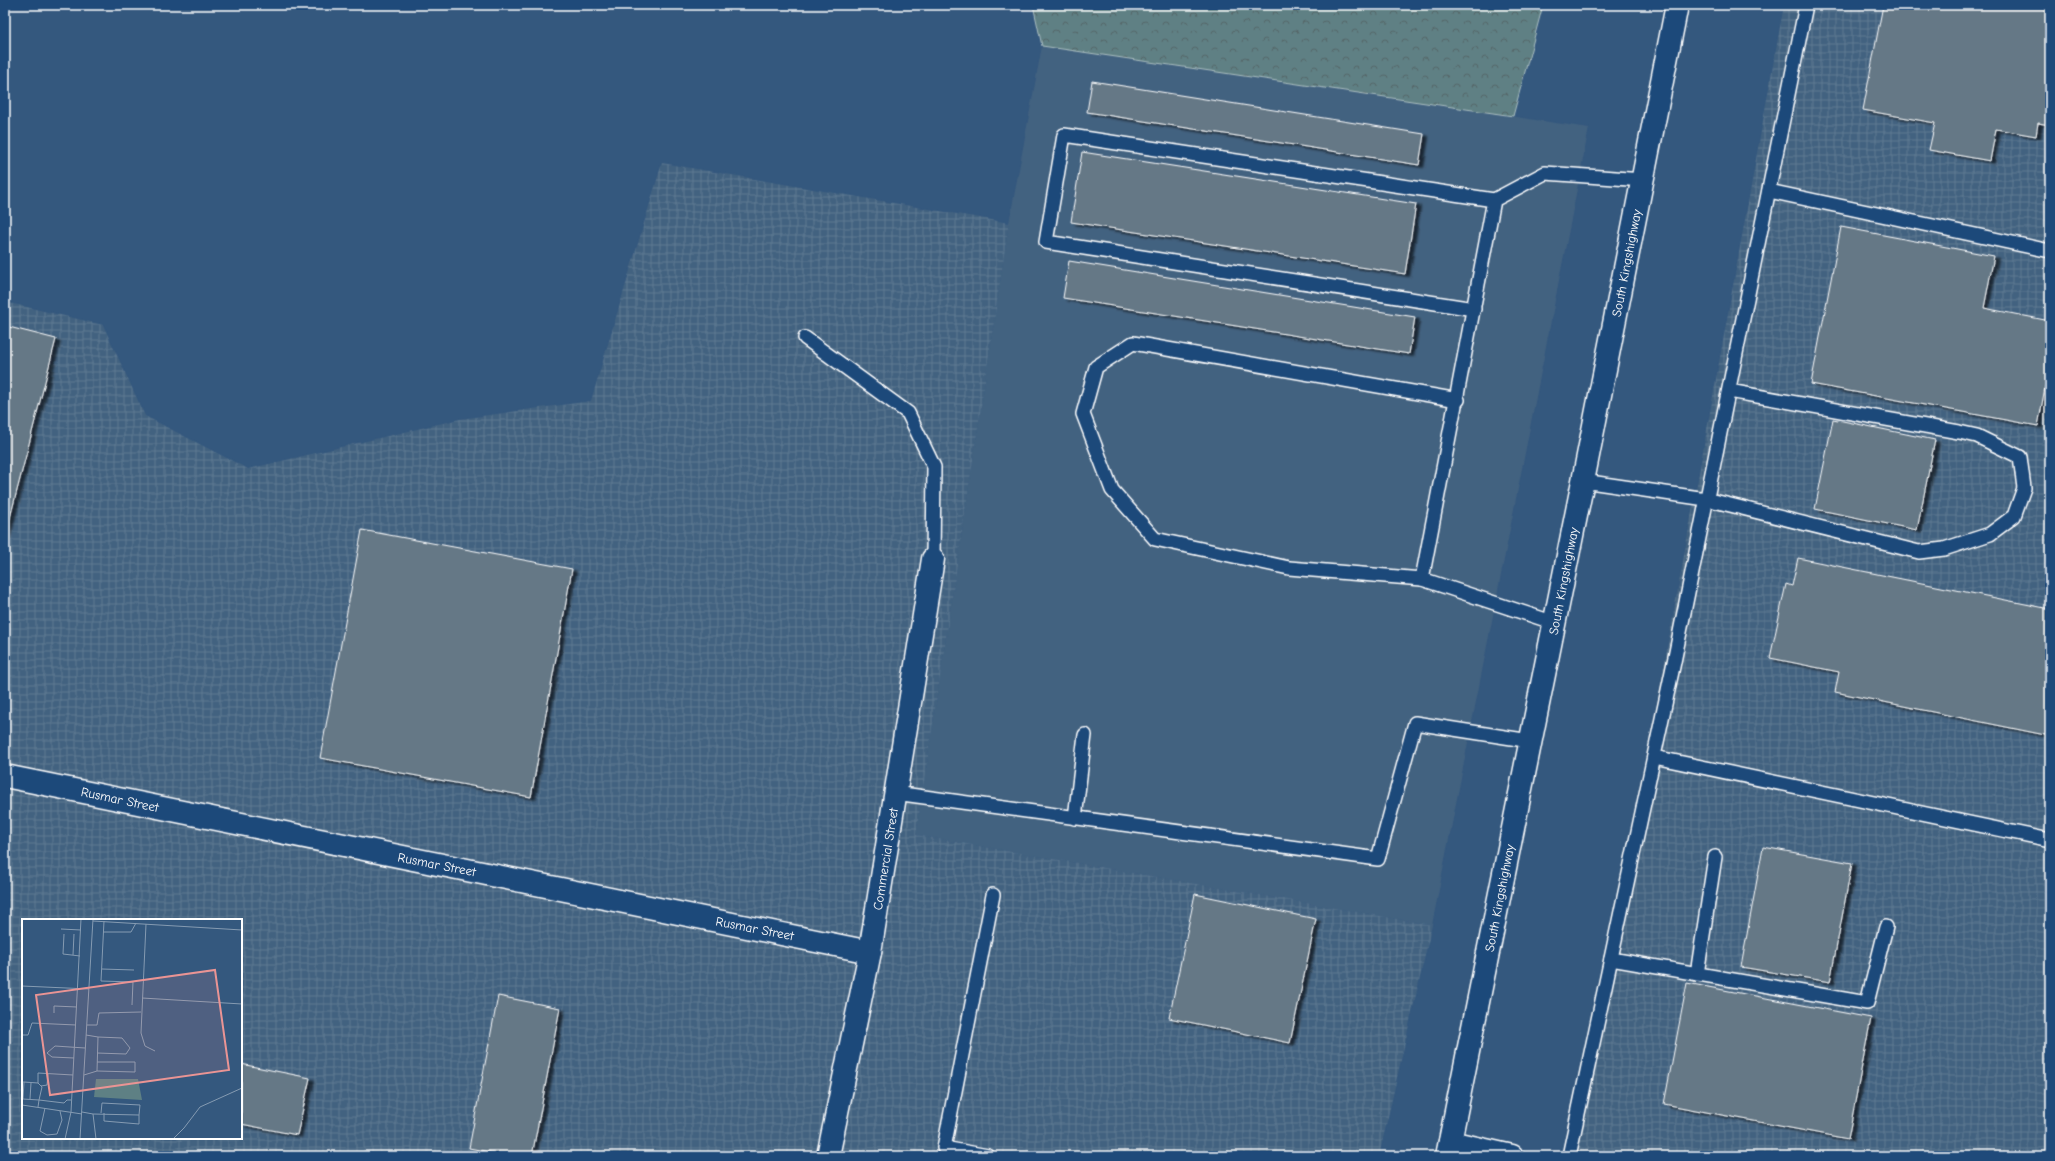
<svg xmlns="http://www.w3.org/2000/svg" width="2055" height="1161" viewBox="0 0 2055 1161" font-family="'Comic Neue',sans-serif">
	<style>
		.built { fill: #436280 }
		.industrial { fill: url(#industrial-grid); fill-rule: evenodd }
		.forest { fill: url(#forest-crowns); stroke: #aec0c2 }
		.building { fill: #657886; stroke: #fff; filter: url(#shadow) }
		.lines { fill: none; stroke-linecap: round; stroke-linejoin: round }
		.service-casing { stroke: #fff; stroke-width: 16 }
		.minor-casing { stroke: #fff; stroke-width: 25 }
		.primary-casing { stroke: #fff; stroke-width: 25 }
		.service { stroke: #1f4a7a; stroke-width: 13 }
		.minor { stroke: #1f4a7a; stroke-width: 22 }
		.primary { stroke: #1f4a7a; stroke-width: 22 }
		.labels { text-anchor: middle; stroke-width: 3; stroke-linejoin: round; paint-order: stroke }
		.street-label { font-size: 13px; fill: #fff; stroke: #1f4a7a }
		.inset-road { fill: none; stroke: #859bb2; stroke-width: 1 }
		.view { fill: #ea9494; fill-opacity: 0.15; stroke: #ea9494; stroke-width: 2 }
		.inset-edge { fill: none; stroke: #fff; stroke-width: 2 }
	</style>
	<defs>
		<pattern id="industrial-grid" width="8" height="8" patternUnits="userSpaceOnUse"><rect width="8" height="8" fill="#436280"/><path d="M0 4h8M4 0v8" fill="none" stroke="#5f7a93"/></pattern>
		<pattern id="forest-crowns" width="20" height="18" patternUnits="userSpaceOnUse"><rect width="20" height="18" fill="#5e8084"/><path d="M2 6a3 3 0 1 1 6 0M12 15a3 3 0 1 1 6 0" fill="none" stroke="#556668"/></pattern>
		<filter id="shadow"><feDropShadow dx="4.5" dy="2.5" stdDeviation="1" flood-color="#0009"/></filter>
	</defs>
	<rect width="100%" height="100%" fill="#34587e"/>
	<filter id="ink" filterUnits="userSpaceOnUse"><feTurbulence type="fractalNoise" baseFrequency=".025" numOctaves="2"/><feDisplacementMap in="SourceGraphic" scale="8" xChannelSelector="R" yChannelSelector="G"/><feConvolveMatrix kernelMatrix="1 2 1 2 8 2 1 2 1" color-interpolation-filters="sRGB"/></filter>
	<g filter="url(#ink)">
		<path class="built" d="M 1042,46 L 1589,128 L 1432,925 L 916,835 L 1009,223 Z"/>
		<g class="industrial">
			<path d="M 1784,5 L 2050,5 L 2050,1156 L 1575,1156 Z"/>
			<path d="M 662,163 L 1009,223 L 916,835 L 1432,925 L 1379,1156 L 5,1156 L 5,302 L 103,325 L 145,416 L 248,469 L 460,419 L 591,401 ZM 23,920 L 241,920 L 241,1138 L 23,1138 Z"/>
		</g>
		<path class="forest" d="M 1033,5 L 1543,5 L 1513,116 L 1042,46 Z"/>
		<g class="building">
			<path d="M 1883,5 L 2050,5 L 2050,125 L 2038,123 L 2036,136 L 1996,129 L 1990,161 L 1929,150 L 1935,123 L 1863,110 Z"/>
			<path d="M 1092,81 L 1424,134 L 1419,165 L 1087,112 Z"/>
			<path d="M 1082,152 L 1416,204 L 1405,274 L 1071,222 Z"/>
			<path d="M 1841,227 L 1994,256 L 1984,308 L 2050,321 L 2050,360 L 2038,426 L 1811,384 Z"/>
			<path d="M 1069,261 L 1415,317 L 1409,354 L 1063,298 Z"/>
			<path d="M 5,326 L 56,339 L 5,537 Z"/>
			<path d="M 1833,419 L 1935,440 L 1917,530 L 1815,509 Z"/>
			<path d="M 362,530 L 572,569 L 531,797 L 320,758 Z"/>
			<path d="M 1798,558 L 2050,609 L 2050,736 L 1835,692 L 1839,672 L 1770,658 L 1786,584 L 1792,586 Z"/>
			<path d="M 1763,847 L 1852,863 L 1830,982 L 1741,967 Z"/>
			<path d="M 1195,894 L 1316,919 L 1290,1043 L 1169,1018 Z"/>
			<path d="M 1687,983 L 1871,1018 L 1848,1139 L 1664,1104 Z"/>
			<path d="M 498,996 L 560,1008 L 532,1156 L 510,1156 L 469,1148 Z"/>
			<path d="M 241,1064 L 310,1078 L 297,1135 L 241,1124 Z"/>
		</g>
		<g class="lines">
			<defs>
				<g id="service">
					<path d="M 1769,191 L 2050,251"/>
					<path d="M 1474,309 L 1046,242 L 1064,135 L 1494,200"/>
					<path d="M 805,338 L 908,413 L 934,467 L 933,559"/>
					<path d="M 1583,481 L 1706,499 L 1919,552 L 1944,549 L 1990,534 L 2014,516 L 2024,488 L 2020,457 L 1977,436 L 1959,432 L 1729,391"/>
					<path d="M 1422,579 L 1289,568 L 1155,539 L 1112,490 L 1083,414 L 1096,367 L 1133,343 L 1458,400"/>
					<path d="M 1555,623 L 1422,579 L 1494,200 L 1545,173 L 1643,180"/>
					<path d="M 1654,757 L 2050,840"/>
					<path d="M 895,793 L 1378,859 L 1415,723 L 1531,741"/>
					<path d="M 1075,818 L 1085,735"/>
					<path d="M 1611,959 L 1867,1003 L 1886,927"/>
					<path d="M 1697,974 L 1715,857"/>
					<path d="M 988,1156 L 944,1148 L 993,895"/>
					<path d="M 1569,1156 L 1674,662 L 1806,5"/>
				</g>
				<g id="minor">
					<path d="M 5,776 L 870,952"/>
					<path d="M 1450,1142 L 1512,1156"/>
					<path d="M 828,1156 L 870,952 L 933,559"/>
				</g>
				<path id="primary" d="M 1447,1156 L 1583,481 L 1677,5"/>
			</defs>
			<use href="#service" class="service-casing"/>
			<use href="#minor" class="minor-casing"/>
			<use href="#primary" class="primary-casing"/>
			<use href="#service" class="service"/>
			<use href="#minor" class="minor"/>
			<use href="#primary" class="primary"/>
		</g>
	</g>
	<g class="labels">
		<g class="street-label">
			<text transform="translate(1626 263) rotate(-79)" y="5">South Kingshighway</text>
			<text transform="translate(1563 581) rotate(-79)" y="5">South Kingshighway</text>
			<text transform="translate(120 799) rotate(12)" y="5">Rusmar Street</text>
			<text transform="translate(885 859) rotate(-81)" y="5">Commercial Street</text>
			<text transform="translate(437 864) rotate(11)" y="5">Rusmar Street</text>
			<text transform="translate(1499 898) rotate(-79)" y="5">South Kingshighway</text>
			<text transform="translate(755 928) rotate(11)" y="5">Rusmar Street</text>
		</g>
	</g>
	<g transform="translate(22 919)">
		<rect width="220" height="220" fill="#34587e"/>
		<path d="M 74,160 L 116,160 L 120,181 L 72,178 Z" fill="#5e8084"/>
		<path class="inset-road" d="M 71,2 L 220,11M 82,2 L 79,62 L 111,63 L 110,86M 124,5 L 119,114 L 123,127 L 133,132M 39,10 L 59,11M 81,13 L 109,13 L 114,4M 42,15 L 41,35 L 58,37M 0,35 L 0,57M 51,36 L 52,15M 80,50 L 112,51M 0,67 L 67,70M 120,79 L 220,85M 32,94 L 32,87 L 55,88M 65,106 L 75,106 L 77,94 L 119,93M 0,116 L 6,116 L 10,104 L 54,106M 75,134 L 104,135 L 108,129 L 100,119 L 76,118M 52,139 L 30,138 L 25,134 L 33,127 L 63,129M 75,152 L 113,153 L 113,143 L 75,143M 62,156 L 75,152 L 76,118 L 64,116M 0,163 L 2,163 L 1,180 L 17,181 L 16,188M 2,163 L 16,164 L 16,154 L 51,156M 16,164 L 20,168 L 17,181 L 42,184 L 45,181 L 49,181M 19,167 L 25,166 L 26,155M 8,180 L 9,164M 0,186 L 60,195M 23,189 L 18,212 L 25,216 L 35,215 L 40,201 L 38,192M 60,193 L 71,195 L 74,220M 82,194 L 82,202 L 117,205 L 117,196M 71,195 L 117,196 L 118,186 L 80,184 L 79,194M 43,220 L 49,193 L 59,0M 58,220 L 71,0M 151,220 L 162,209 L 178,188 L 220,169"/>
		<path class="view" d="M 193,51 L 207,151 L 28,176 L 14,76 Z"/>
		<rect width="220" height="220" class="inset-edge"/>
	</g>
	<rect width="2055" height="1161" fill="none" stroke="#1f4a7a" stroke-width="20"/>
	<rect x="10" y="10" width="2035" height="1141" fill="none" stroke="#fff" stroke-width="1.5" filter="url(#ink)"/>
</svg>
